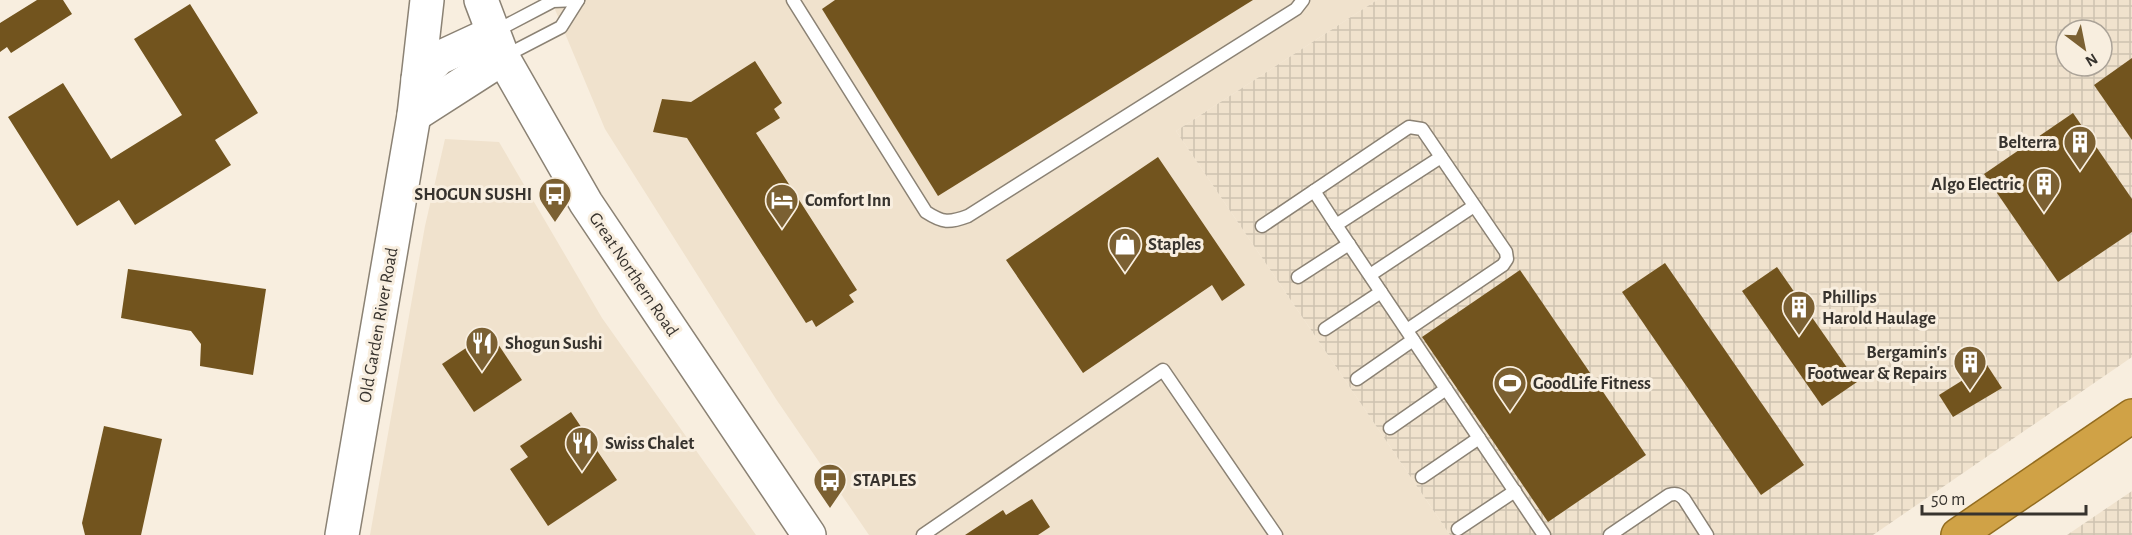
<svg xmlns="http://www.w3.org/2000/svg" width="2132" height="535" viewBox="0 0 2132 535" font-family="'Alegreya Sans',sans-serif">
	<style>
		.built { fill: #f0e2cd }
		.industrial { fill: url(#industrial-grid); fill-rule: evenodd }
		.building { fill: #72541e }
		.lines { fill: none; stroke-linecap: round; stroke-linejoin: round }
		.service-casing { stroke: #8b8274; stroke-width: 15 }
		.secondary-casing { stroke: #8b8274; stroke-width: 36 }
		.trunk-casing { stroke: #936c1f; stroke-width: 36 }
		.service { stroke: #fff; stroke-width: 12 }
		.secondary { stroke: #fff; stroke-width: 33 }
		.trunk { stroke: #d0a246; stroke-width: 33 }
		.labels { text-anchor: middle; stroke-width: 6; stroke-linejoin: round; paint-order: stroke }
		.poi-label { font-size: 18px; font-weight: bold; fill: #37332e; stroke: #f8eedf; text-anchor: start }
		.street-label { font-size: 18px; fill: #37332e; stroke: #f8eedf }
	</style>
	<defs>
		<pattern id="industrial-grid" width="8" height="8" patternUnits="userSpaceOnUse" patternTransform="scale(1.5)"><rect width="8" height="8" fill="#f0e2cd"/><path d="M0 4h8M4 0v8" fill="none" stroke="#cec2b0"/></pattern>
	</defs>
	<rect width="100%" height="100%" fill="#f8eedf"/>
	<g class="built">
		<path d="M 551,0 L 1377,0 L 1176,131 L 1450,535 L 869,535 L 776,399 L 605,129 Z"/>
		<path d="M 445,139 L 499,142 L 602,318 L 756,535 L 370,535 L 425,226 Z"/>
	</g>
	<g class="industrial">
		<path d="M 1377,0 L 2132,0 L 2132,357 L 1873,535 L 1450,535 L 1176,131 ZM 2066,30 L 2102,30 L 2102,66 L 2066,66 Z"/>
		<path d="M 2132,491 L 2132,535 L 2067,535 Z"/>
	</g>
	<g class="building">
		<path d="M 37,0 L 63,0 L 72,14 L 11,53 L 7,47 L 0,52 L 0,23 Z"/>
		<path d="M 835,0 L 1253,0 L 938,196 L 822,9 Z"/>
		<path d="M 190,4 L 258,113 L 215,140 L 231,165 L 135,225 L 119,200 L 77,226 L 8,117 L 63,83 L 111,159 L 182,115 L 134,39 Z"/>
		<path d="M 2132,58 L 2132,140 L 2094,85 Z"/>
		<path d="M 755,61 L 782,103 L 774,109 L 780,118 L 756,133 L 857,290 L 849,295 L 854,302 L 816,327 L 812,320 L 806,323 L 687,138 L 653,132 L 662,99 L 691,102 Z"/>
		<path d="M 2073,113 L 2132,199 L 2132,232 L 2058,282 L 1984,174 Z"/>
		<path d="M 1158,157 L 1245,285 L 1222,301 L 1212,285 L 1083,373 L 1006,260 Z"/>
		<path d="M 1665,263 L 1804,465 L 1761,495 L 1622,292 Z"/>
		<path d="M 1777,267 L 1857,382 L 1822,406 L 1742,291 Z"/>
		<path d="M 128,269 L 266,289 L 253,375 L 200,366 L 201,344 L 191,331 L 121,318 Z"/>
		<path d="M 1520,270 L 1646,455 L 1548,522 L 1422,337 Z"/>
		<path d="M 490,332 L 522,380 L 474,412 L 442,364 Z"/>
		<path d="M 1987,365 L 2002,388 L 1953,417 L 1939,395 Z"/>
		<path d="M 571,412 L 617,480 L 548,526 L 510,469 L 528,457 L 520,446 Z"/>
		<path d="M 104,426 L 162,439 L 141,535 L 85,535 L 82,523 Z"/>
		<path d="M 1032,499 L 1050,527 L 1038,535 L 965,535 L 1003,510 L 1006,515 Z"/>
	</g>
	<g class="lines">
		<defs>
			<g id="service">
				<path d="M 793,0 L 926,212 C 943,223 949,223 968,216 L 1296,9 L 1303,0"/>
				<path d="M 494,32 L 553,1 L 578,0"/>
				<path d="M 505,56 L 561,27 L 578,0"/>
				<path d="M 1336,225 L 1441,157"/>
				<path d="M 1262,226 L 1314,191"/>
				<path d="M 1370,275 L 1474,206"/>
				<path d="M 1298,277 L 1349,244"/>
				<path d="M 1325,329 L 1381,292"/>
				<path d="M 1407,330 L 1503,265 L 1507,259 L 1506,252 L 1422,129 L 1409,127 L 1314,191 L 1336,225 L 1544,535"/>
				<path d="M 1357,379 L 1413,340"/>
				<path d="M 1390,428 L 1446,389"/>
				<path d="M 1422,477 L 1479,438"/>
				<path d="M 1458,529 L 1515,491"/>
				<path d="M 923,535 L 1163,370 L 1276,535"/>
				<path d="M 1610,535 L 1669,495 C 1676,493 1679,494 1684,499 L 1707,535"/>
			</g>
			<g id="secondary">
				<path d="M 481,0 L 503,58 L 586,203 L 809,535"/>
				<path d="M 418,79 L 439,58 L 493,33"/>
				<path d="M 414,115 L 503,58"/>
				<path d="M 342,535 L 414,115 L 427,0"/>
			</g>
			<path id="trunk" d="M 1958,535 L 2132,416"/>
		</defs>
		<use href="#service" class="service-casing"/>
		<use href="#secondary" class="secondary-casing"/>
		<use href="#trunk" class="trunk-casing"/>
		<use href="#service" class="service"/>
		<use href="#secondary" class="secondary"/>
		<use href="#trunk" class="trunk"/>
	</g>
	<defs>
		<symbol id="building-pin" viewBox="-11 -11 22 30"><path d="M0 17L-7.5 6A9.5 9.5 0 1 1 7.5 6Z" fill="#7b6032" stroke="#f8eedf"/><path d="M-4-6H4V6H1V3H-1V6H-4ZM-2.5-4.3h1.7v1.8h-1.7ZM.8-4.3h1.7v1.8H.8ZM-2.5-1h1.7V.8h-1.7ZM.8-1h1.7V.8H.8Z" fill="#fff"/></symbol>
		<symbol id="bus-pin" viewBox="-11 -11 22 30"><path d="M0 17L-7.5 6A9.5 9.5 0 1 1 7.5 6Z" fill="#7b6032" stroke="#f8eedf"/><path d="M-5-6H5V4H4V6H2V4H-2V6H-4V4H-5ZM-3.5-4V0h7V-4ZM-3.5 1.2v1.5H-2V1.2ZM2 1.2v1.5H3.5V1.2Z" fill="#fff"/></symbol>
		<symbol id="hotel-pin" viewBox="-11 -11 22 30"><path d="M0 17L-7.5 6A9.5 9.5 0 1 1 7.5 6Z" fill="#7b6032" stroke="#f8eedf"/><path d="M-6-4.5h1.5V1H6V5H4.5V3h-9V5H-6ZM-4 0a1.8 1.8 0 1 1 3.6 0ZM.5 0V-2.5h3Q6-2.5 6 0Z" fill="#fff"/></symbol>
		<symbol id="shop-pin" viewBox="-11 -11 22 30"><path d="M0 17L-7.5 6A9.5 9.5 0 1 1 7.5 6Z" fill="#7b6032" stroke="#f8eedf"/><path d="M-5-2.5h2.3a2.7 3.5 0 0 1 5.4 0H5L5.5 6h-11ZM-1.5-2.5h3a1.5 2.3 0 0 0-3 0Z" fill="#fff"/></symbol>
		<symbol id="restaurant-pin" viewBox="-11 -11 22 30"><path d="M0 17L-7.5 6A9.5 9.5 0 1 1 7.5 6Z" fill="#7b6032" stroke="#f8eedf"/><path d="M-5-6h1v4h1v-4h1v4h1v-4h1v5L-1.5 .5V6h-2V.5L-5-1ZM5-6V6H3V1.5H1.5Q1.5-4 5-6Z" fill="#fff"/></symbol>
		<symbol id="stadium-pin" viewBox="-11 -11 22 30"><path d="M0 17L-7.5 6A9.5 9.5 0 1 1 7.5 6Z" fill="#7b6032" stroke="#f8eedf"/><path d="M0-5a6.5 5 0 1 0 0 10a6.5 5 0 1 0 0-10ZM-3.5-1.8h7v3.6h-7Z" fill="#fff"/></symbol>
	</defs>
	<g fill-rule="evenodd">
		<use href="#building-pin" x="2061" y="123" width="38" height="52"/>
		<use href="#building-pin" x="2025" y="165" width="38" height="52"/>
		<use href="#bus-pin" x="536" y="175" width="38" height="52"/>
		<use href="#hotel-pin" x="763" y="181" width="38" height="52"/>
		<use href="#shop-pin" x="1106" y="225" width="38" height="52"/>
		<use href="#building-pin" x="1780" y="288" width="38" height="52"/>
		<use href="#restaurant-pin" x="463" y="324" width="38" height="52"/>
		<use href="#building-pin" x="1951" y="343" width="38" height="52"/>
		<use href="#stadium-pin" x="1491" y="364" width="38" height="52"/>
		<use href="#restaurant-pin" x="563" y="424" width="38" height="52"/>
		<use href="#bus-pin" x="811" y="461" width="38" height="52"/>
	</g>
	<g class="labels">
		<g class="poi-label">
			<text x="2057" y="148" text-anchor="end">Belterra</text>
			<text x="2021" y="190" text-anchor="end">Algo Electric</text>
			<text x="532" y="200" text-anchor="end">SHOGUN SUSHI</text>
			<text x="805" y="206">Comfort Inn</text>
			<text x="1148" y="250">Staples</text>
			<text x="1822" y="303">Phillips<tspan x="1822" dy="21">Harold Haulage</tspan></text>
			<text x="505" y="349">Shogun Sushi</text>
			<text x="1947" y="358" text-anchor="end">Bergamin's<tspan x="1947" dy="21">Footwear &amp; Repairs</tspan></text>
			<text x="1533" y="389">GoodLife Fitness</text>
			<text x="605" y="449">Swiss Chalet</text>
			<text x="853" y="486">STAPLES</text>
		</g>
		<g class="street-label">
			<text transform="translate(634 274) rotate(56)" y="6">Great Northern Road</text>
			<text transform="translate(378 325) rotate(-80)" y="6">Old Garden River Road</text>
		</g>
	</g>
	<g transform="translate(2084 48) rotate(148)"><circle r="28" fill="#f8eedf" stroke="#aba398" stroke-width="1.5"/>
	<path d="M0-4.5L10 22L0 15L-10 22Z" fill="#7b6032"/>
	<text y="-9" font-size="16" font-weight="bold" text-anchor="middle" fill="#37332e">N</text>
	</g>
	<path d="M1922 505v9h164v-9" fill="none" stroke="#37332e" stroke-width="3"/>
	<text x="1931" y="505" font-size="18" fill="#37332e" stroke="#f8eedf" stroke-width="4.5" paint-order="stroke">50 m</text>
</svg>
